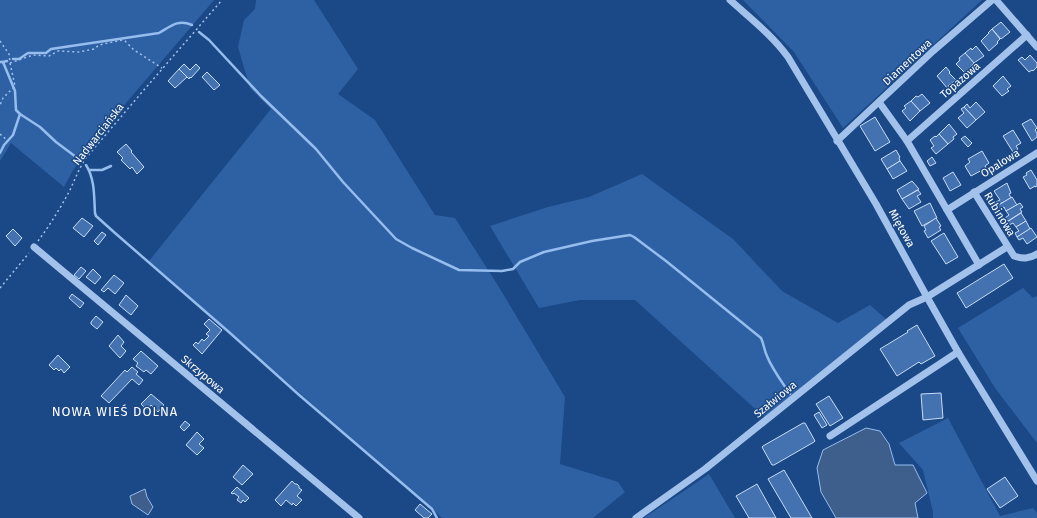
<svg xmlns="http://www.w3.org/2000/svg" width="1037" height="518" viewBox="0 0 1037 518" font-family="'Fira Sans',sans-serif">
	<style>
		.green { fill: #2e61a4 }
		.water { fill: #3e5e8c; stroke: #95bdee }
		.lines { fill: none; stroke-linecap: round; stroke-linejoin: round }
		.stream { stroke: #95bdee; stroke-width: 2.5 }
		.building { fill: #4471af; stroke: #c7ddf8 }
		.path { stroke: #a2c2eb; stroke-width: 1.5; stroke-dasharray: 2 3; stroke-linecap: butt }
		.minor { stroke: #a2c2eb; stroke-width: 7 }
		.labels { text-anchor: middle; stroke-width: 3; stroke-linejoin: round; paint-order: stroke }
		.street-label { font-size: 11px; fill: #fff; stroke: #1b4886 }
		.quarter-label { font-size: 13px; letter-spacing: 1px; fill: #fff; stroke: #1b4886 }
	</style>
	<rect width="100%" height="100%" fill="#1b4886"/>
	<g class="green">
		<path d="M 0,0 L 214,0 L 91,144 L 72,172 L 64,187 L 11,143 L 0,161 Z"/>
		<path d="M 256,0 L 314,0 L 358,69 L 338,94 L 375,120 L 435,215 L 455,218 L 497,284 L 565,397 L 560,464 L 618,482 L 625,492 L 593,518 L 442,518 L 149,261 L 271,109 L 250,88 L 238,47 L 244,20 L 255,9 Z"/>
		<path d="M 743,0 L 982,0 L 843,128 L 794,52 Z"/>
		<path d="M 642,174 L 733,239 L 782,291 L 838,323 L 870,305 L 886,319 L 765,418 L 635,300 L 580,300 L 539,308 L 490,226 L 548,207 L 589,197 Z"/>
		<path d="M 1023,288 L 1033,298 L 1037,296 L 1037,443 L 995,388 L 958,328 Z"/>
		<path d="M 948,418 L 1000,516 L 1033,508 L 1037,513 L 1037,518 L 933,518 L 933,512 L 923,470 L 899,443 Z"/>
		<path d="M 709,474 L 735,518 L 644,518 Z"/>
	</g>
	<g class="water">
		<path d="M 866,428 L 880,431 L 889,444 L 895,465 L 913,465 L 927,493 L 915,503 L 918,518 L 836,518 L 821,492 L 817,468 L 823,450 Z"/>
		<path d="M 145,489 L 147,497 L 153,507 L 148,515 L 132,504 L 130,496 Z"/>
	</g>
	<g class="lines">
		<g class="stream">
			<path d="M 199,32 L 209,40 L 261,96 L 316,149 L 343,182 L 396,239 L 412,248 L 459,270 L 502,271 L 513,269 L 520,262 L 544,252 L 592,241 L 630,235 L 634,237 L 666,261 L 761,338 C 764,344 764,350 767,356 C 772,369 782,382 790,394"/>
			<path d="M 13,59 L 19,59 L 28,53 L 46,53 L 51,49 L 159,33 C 171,26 178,19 192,25"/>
			<path d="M 0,62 L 3,62 L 7,61"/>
			<path d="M 20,114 L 40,127 L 56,142 L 80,160"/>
			<path d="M 0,153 L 4,145 L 13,135 L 20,114 L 16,110 L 15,91 L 3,62"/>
			<path d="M 86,165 C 95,179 94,197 95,213 L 96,216 L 115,233 L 230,333 L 298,394 L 432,509 L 437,518"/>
			<path d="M 89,170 L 102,170 L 111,166"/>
		</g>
	</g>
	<g class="building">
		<path d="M 1001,22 L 1010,32 L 1001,39 L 992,29 Z"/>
		<path d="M 992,29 L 1000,39 L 997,42 L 998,43 L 989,51 L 981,41 L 989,33 L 988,33 Z"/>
		<path d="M 976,46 L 984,56 L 974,63 L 965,53 L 971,48 L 972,50 Z"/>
		<path d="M 965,53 L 974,63 L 965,73 L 956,64 L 960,60 L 959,58 Z"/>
		<path d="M 1030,55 L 1037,63 L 1037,67 L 1033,71 L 1032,70 L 1029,72 L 1018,60 L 1022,57 L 1025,60 Z"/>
		<path d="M 184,64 L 190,70 L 196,64 L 200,68 L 191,78 L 190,77 L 189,79 L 179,69 Z"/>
		<path d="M 946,67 L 950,72 L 949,73 L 956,80 L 948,86 L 950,88 L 948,89 L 937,76 Z"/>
		<path d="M 179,69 L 187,77 L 175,88 L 168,81 Z"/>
		<path d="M 207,72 L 220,85 L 214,90 L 202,77 Z"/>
		<path d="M 1003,76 L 1011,86 L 1007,89 L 1009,91 L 1002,96 L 993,86 Z"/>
		<path d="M 922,94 L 930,103 L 920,111 L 911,101 L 916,96 L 918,97 Z"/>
		<path d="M 911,101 L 920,111 L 910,121 L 902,111 L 906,108 L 904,106 Z"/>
		<path d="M 976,102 L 985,112 L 976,120 L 964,107 L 967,104 L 970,108 Z"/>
		<path d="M 964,107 L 976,120 L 967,128 L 958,118 L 964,113 L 961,109 Z"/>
		<path d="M 875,117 L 890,142 L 875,151 L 860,126 Z"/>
		<path d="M 1031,119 L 1037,128 L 1035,130 L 1037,133 L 1037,137 L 1032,141 L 1022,124 Z"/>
		<path d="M 949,124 L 957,134 L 953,137 L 954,139 L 948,144 L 939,134 Z"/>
		<path d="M 1013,130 L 1021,143 L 1016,146 L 1018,149 L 1013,152 L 1003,136 Z"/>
		<path d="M 939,134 L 948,144 L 936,154 L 931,148 L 934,146 L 930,140 L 935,136 L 936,137 Z"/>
		<path d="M 965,136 L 972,143 L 968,147 L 961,139 Z"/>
		<path d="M 126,144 L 132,151 L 131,152 L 144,167 L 137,174 L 132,167 L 130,169 L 121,160 L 123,158 L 117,152 Z"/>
		<path d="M 896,150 L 900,157 L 899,158 L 900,161 L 887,169 L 881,159 Z"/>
		<path d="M 982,151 L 989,163 L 985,166 L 986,168 L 971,176 L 965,166 L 970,162 L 968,159 Z"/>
		<path d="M 932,157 L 936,163 L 930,166 L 927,161 Z"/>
		<path d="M 900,161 L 907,171 L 893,179 L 887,169 Z"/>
		<path d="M 1031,170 L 1037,180 L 1037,186 L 1035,187 L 1035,186 L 1030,189 L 1023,177 L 1027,175 L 1026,173 Z"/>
		<path d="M 953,172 L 961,185 L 950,191 L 943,178 Z"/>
		<path d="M 912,181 L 919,189 L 902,199 L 897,190 Z"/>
		<path d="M 1007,183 L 1011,193 L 1009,194 L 1011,198 L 998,205 L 996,202 L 1000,200 L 994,191 Z"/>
		<path d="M 918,190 L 921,194 L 917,196 L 921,202 L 909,209 L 902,199 Z"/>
		<path d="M 1012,197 L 1017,205 L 1006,211 L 1004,207 L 999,210 L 997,206 Z"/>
		<path d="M 930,203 L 937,218 L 922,226 L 914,211 Z"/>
		<path d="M 1020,203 L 1023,207 L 1020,209 L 1022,212 L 1008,221 L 1005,218 L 1009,215 L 1006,211 Z"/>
		<path d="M 1021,213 L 1026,221 L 1016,227 L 1013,223 L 1009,225 L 1007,222 Z"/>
		<path d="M 82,218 L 93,226 L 84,237 L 73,228 Z"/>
		<path d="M 936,218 L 941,226 L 939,227 L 941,230 L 928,238 L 924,231 L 926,230 L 924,226 Z"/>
		<path d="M 1026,221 L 1030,229 L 1017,237 L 1015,233 L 1019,231 L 1016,227 Z"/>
		<path d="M 1031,228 L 1037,237 L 1027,244 L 1023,238 L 1019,240 L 1017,237 Z"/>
		<path d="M 13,229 L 22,238 L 15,246 L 6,236 Z"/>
		<path d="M 102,232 L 106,235 L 98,245 L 94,241 Z"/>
		<path d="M 944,233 L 958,257 L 946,264 L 931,241 Z"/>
		<path d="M 1004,264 L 1013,278 L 966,308 L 957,293 Z"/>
		<path d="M 81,267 L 86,271 L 79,279 L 74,275 Z"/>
		<path d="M 93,269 L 101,277 L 95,284 L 86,277 Z"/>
		<path d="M 114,275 L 124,283 L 115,294 L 108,288 L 104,292 L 101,290 Z"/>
		<path d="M 72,294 L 84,303 L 80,308 L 69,298 Z"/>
		<path d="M 126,295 L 138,306 L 131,315 L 119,305 Z"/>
		<path d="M 96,316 L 103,322 L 97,329 L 91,324 L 91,322 Z"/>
		<path d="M 209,319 L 222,330 L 202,354 L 193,345 L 196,342 L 198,344 L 202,339 L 204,341 L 209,336 L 206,334 L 210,330 L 204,324 Z"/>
		<path d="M 917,325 L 935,356 L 921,364 L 919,362 L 897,376 L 880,349 L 908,332 L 907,331 Z"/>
		<path d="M 118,335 L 124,342 L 121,346 L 126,351 L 120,358 L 109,346 Z"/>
		<path d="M 141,351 L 158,366 L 151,374 L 146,370 L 144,372 L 136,366 L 138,363 L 133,359 Z"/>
		<path d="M 58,355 L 70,367 L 64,373 L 61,369 L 59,371 L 56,368 L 54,370 L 49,365 Z"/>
		<path d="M 132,367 L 138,372 L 136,374 L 143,380 L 139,385 L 132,379 L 109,403 L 101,396 L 125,370 L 127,372 Z"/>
		<path d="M 941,393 L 943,418 L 923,420 L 921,394 Z"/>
		<path d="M 151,394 L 164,405 L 158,412 L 151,405 L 147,410 L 141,404 Z"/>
		<path d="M 829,396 L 843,418 L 830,426 L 816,404 Z"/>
		<path d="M 819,412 L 827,425 L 822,428 L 814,415 Z"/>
		<path d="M 185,421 L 190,425 L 184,431 L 180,427 Z"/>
		<path d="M 803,423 L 805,423 L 815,441 L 814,442 L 774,465 L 772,465 L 762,447 L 763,446 Z"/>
		<path d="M 197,432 L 204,439 L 199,444 L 204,448 L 197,455 L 186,445 Z"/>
		<path d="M 243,465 L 253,474 L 242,485 L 233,477 Z"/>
		<path d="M 784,470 L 812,518 L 791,518 L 768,479 Z"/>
		<path d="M 1005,477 L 1018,496 L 1000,508 L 987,489 Z"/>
		<path d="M 292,481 L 295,484 L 297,484 L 299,486 L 299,488 L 302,490 L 297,496 L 302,500 L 296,506 L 293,503 L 292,505 L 286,500 L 281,506 L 275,500 Z"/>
		<path d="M 757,484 L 776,518 L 749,518 L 736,496 Z"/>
		<path d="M 237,487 L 249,498 L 245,502 L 243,500 L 241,503 L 237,500 L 239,497 L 234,493 L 233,494 L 231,493 Z"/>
		<path d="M 420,504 L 432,514 L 428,518 L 424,518 L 415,510 Z"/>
	</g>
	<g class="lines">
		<g class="path">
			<path d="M 0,41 L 9,54 L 10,63 L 15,86 L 3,98 L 0,105"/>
			<path d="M 10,63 L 33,55 L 49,56 L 58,51 L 79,52 L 94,49 L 99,45 L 122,40 L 125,41 L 134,50 L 162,68"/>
			<path d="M 0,134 L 8,141"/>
			<path d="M 38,241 C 50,225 61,207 70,190 C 75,179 79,169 85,159 L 143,91 L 222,0"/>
			<path d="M 0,288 L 29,253"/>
		</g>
		<g class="minor">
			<path d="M 730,0 C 750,18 772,35 788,57 L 876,204 L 927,297 L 958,352 L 1037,481"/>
			<path d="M 996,0 L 1037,47"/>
			<path d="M 879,102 L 907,141 L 979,265"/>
			<path d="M 837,141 L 933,51 L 992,0"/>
			<path d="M 907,141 L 1027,35"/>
			<path d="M 974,192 L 1014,256 C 1023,259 1029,259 1037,254"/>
			<path d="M 947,210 L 1037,153"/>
			<path d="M 34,247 L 359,518"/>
			<path d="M 830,436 L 958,352"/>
			<path d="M 636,518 L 705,469 L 909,305 L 927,297 L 1007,247"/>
		</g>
	</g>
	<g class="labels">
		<g class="street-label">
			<text transform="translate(907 62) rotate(-43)" y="4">Diamentowa</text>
			<text transform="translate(960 80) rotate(-41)" y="4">Topazowa</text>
			<text transform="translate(98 134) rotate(-52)" y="4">Nadwarciańska</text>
			<text transform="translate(1000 163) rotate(-32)" y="4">Opalowa</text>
			<text transform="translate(1000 214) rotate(59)" y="4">Rubinowa</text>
			<text transform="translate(902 228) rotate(61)" y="4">Miętowa</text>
			<text transform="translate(203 374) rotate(40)" y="4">Skrzypowa</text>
			<text transform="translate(775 399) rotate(-39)" y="4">Szałwiowa</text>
		</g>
		<g class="quarter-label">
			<text x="115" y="416">NOWA WIEŚ DOLNA</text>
		</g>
	</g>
</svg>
